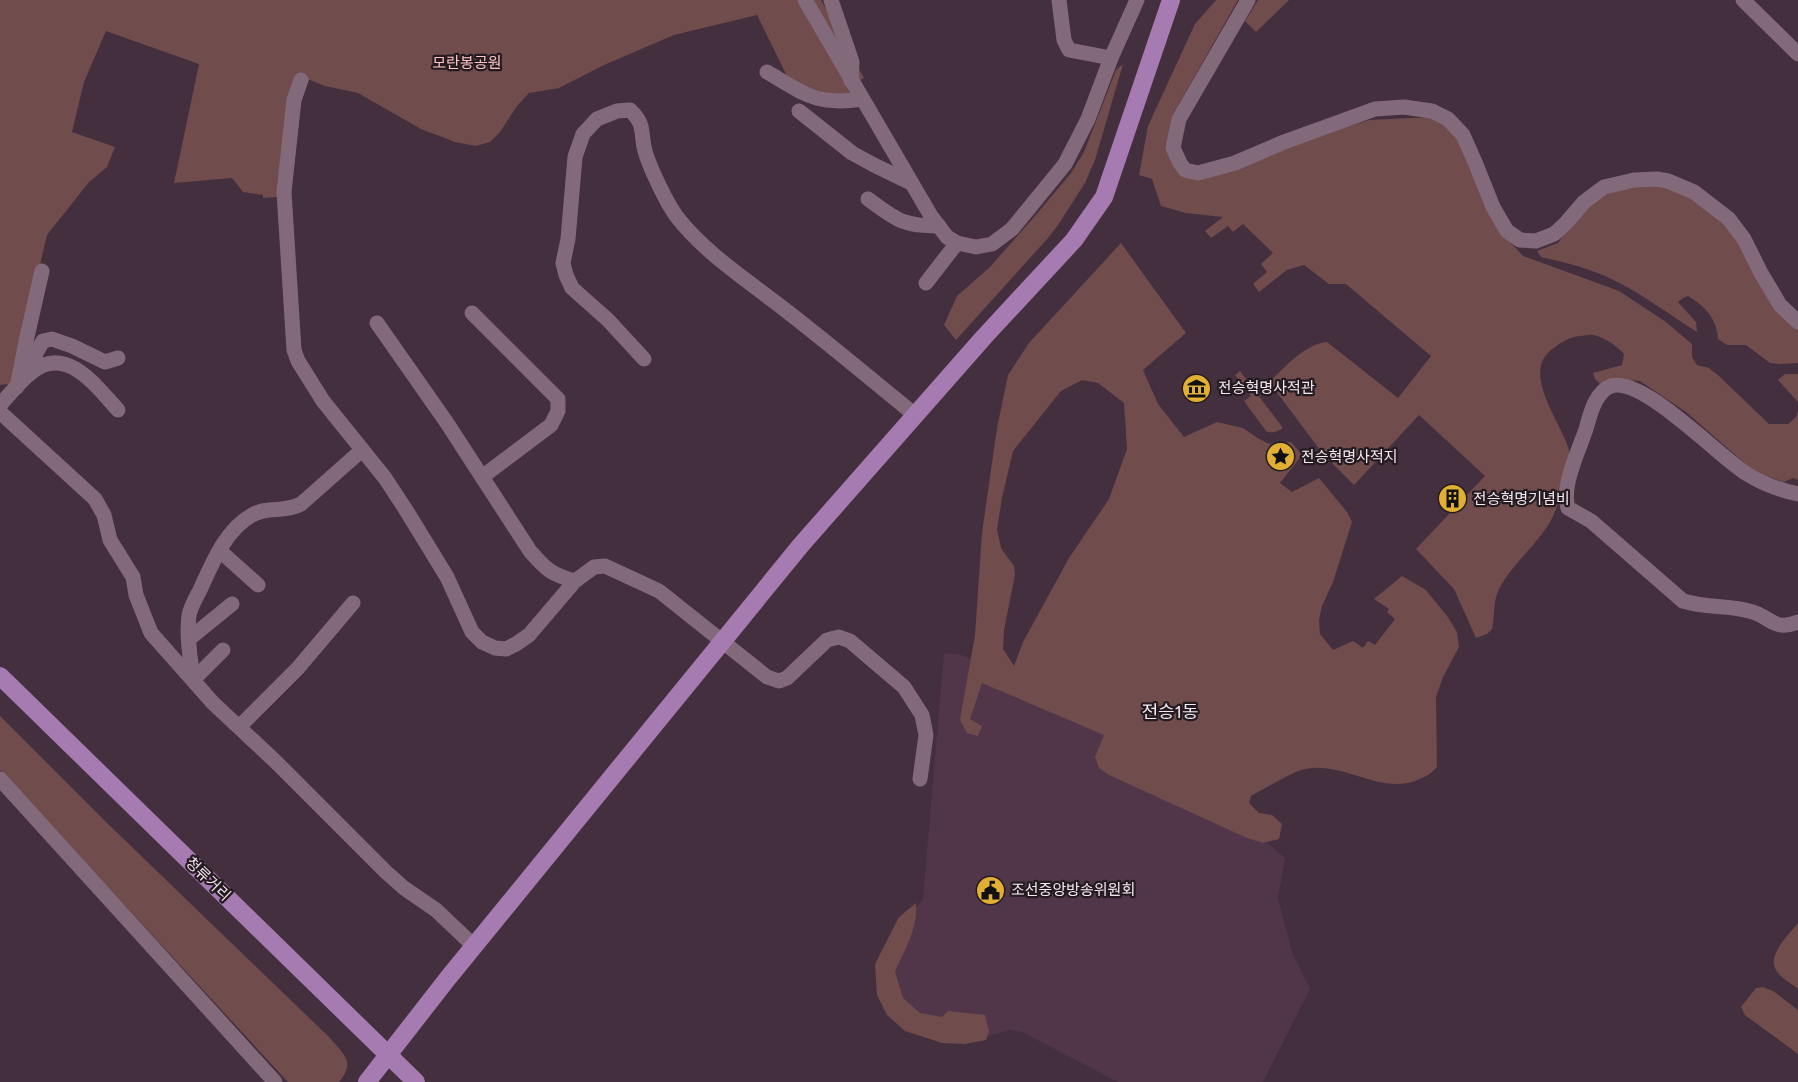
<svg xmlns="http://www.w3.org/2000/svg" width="1798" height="1082" viewBox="0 0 1798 1082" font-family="Figtree,'Noto Sans KR',sans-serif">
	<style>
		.built { fill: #51364a }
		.green { fill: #704c4c; fill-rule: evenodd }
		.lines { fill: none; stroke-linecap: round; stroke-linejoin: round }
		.minor { stroke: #836a7b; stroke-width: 15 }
		.major { stroke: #a67bb2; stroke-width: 18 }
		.labels { text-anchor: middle; stroke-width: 4.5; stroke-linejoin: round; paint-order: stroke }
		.park-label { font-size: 15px; fill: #fdc5c3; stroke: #241b21 }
		.poi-label { font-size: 15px; fill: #f6e8f2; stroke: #241b21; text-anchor: start }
		.street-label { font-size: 15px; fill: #f6e8f2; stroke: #241b21 }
		.quarter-label { font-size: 18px; fill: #f6e8f2; stroke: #241b21 }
	</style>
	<rect width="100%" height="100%" fill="#442f3e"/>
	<path class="built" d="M 944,653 L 961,655 L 977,661 L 1109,734 L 1256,833 L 1285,858 L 1278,898 L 1292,952 L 1310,989 L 1263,1082 L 1118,1082 L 1022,1032 L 1009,1030 L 974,1040 L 939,1036 L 881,979 L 885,948 L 923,899 Z"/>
	<g class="green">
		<path d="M 0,0 L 821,0 L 864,78 L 849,86 L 851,91 L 850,96 L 845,99 L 790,82 L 757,15 L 674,35 L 604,65 L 559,88 L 529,93 L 517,106 L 500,132 L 490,142 L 476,146 L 455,142 L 421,129 L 358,93 L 325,86 L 310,80 L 293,84 L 277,197 L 263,198 L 263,195 L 243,192 L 232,178 L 174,183 L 199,64 L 106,31 L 84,82 L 72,132 L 115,147 L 107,167 L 89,182 L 47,235 L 11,387 L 7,384 L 0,385 Z"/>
		<path d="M 1216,0 L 1238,0 L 1172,116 L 1167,148 L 1184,176 L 1369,120 L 1434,117 L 1449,127 L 1459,139 L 1502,233 L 1523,256 L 1619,291 L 1666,322 L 1692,344 L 1692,357 L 1697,365 L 1709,368 L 1719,376 L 1769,424 L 1788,424 L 1796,417 L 1798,411 L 1798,480 L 1793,478 L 1784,482 L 1763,475 L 1749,467 L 1686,412 L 1640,381 L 1625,380 L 1602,386 L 1595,379 L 1593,373 L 1622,365 L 1624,354 C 1617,346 1604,337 1593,335 C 1589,334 1583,336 1580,336 C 1569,337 1560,343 1551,350 C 1521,374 1562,423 1569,450 C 1571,458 1561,493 1558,503 C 1549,537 1515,558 1499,589 C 1493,601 1495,615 1492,629 L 1487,634 L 1476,638 L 1454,589 L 1416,549 L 1485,476 L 1419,415 L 1354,485 L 1323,454 L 1269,382 C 1287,366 1303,345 1327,342 L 1398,398 L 1431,356 L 1346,284 L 1329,284 L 1304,265 L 1287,270 L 1259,292 L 1253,284 L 1267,272 L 1261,264 L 1273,253 L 1243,224 L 1233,232 L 1228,226 L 1211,238 L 1205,231 L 1223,217 L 1186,213 L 1161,206 L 1152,179 L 1139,175 L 1148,126 L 1195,24 Z"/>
		<path d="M 1258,0 L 1289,0 L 1256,32 L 1245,21 Z"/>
		<path d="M 1123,64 L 1095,160 L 1085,183 L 1058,225 L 1048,238 L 956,340 L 944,325 L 957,296 L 990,267 L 1035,216 L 1071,173 L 1084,152 L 1116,70 Z"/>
		<path d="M 1655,184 L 1692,196 L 1724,222 L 1798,328 L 1798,363 L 1780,364 L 1770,363 L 1746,345 L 1727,345 L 1718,339 C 1717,319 1705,306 1688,296 L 1683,298 L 1678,302 L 1696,322 L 1697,332 C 1667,313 1637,290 1605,276 C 1584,267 1563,262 1541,257 L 1537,251 L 1558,243 L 1573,221 L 1606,191 Z"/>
		<path d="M 1121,243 L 1186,333 L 1143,370 L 1158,404 L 1184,437 L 1217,422 L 1243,428 L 1259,439 L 1272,445 L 1291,442 L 1302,455 L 1280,483 L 1292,492 L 1319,478 L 1347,512 L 1352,522 L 1333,582 L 1322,606 L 1319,620 L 1320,634 L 1333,650 L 1353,641 L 1363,648 L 1368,641 L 1375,645 L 1395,619 L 1387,612 L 1389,609 L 1374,599 L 1402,576 L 1426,590 L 1447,616 L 1457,632 L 1459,647 L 1443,677 L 1436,697 L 1437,767 C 1433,771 1428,776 1422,778 C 1383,798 1345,761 1305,769 C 1294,771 1262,790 1251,796 L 1249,803 L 1259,813 L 1272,815 L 1282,824 L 1279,839 L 1263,843 L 1247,838 L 1109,775 L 1099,768 L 1095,757 L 1104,735 L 982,683 L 970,719 L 982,726 L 978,736 L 967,733 L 960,720 L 975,635 L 982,533 L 997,428 L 1008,375 L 1029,343 ZM 1082,380 L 1098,383 L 1124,403 L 1127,449 L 1109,499 L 1069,558 L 1023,642 L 1014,666 L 1003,649 L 1004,630 L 1015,575 L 1014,566 L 1001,548 L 997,529 L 1002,498 L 1013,451 L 1061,391 Z"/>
		<path d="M 1240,371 L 1283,428 C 1277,432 1272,434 1266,431 L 1244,401 L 1251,396 L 1235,375 Z"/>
		<path d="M 1785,374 L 1798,374 L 1798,402 L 1778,380 Z"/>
		<path d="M 0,716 L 105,821 L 330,1038 C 344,1055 356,1062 339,1082 L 288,1082 L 0,770 Z"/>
		<path d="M 916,903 C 918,929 905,949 895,972 L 903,998 L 920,1013 L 942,1017 L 948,1011 L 985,1015 L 989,1031 L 986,1040 L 965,1044 L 942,1043 L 905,1031 L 887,1015 L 877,995 L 875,964 L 899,917 Z"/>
		<path d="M 1798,923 L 1798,989 C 1792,984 1783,979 1778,973 C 1764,957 1788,936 1798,923 Z"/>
		<path d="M 1763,987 L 1773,991 L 1798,1010 L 1798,1054 L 1745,1015 L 1741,1007 L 1756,988 Z"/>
	</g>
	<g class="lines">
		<g class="minor">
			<path d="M 805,0 L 931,216 L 947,237 L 957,243 L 976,247 L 992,244 L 1012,229 L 1065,164 L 1088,119 L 1111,58 L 1137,0"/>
			<path d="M 831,0 L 852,62 L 851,81"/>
			<path d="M 1059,0 L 1064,40 L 1069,50 L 1111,58"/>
			<path d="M 1248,0 L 1179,119 L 1173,148 L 1180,163 L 1185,170 L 1198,173 L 1235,163 L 1284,142 L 1375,109 L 1404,107 L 1432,111 L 1448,119 L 1463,135 L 1475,162 L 1493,207 L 1507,231 L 1520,240 L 1536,241 L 1554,234 L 1566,223 L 1584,202 L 1604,187 L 1634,180 L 1657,179 L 1668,181 L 1694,192 L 1729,219 L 1744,239 L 1761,273 L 1780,305 L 1798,322"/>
			<path d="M 1743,0 L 1798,54"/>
			<path d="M 767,72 C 805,94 816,106 862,99"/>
			<path d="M 301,80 L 294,100 L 284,192 L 294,350 L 298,361 L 323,401 L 385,478 L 406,510 L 447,577 L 472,632 L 482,642 L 495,648 L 506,649 L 516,644 L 529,635 L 575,581 L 594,567 L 605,566 L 659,591 L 767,677 L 779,681 L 787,678 L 827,640 L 839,637 L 850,641 L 904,687 L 922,715 L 926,735 L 920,779"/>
			<path d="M 799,111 L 852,153 L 874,165 L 911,183"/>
			<path d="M 868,199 C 897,220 902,226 939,226"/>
			<path d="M 926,283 L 957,243"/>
			<path d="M 472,313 L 558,399 L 558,411 L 551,425 L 482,477"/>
			<path d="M 377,323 L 447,423 L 530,551 C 547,570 550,574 575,581"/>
			<path d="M 644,359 L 608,320 L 572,288 L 566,275 L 563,263 L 568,239 L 575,157 L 583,134 L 597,119 L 617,111 L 630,110 C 646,125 640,133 645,151 C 649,166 667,204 677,217 C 706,254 747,280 784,309 C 828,343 871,379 915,415"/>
			<path d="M 33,371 L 36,353 L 43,341 L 52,339 L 72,346 L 105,362 L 118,358"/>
			<path d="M 17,387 L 27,337 L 42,271"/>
			<path d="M 0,405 C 10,394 20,381 32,372 C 66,344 96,386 118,410"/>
			<path d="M 0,412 L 95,499 L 104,515 L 110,540 L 133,577 L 136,595 L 151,633 L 213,703 L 275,761 L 386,872 L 404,888 L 436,910 L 474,946"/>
			<path d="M 1798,494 C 1779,490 1763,484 1747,474 C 1719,457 1643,376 1611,386 C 1595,392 1590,415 1586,429 C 1579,450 1561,486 1568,508 L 1591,521 L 1683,601 C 1705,608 1727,605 1749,611 C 1771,616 1773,632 1798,622"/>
			<path d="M 220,551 L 258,585"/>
			<path d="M 189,639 L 232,604"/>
			<path d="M 193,680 C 191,660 186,637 189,616 C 190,607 196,598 200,590 C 212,564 225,530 252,515 C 268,506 284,513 301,504 L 362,450"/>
			<path d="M 193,680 L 223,650"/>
			<path d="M 239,727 L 298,668 L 353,603"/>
			<path d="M 0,779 L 275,1082"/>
		</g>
		<g class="major">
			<path d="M 0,676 L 416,1082"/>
			<path d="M 367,1082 L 448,978 L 801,545 L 984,337 L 1074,240 L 1104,197 L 1171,0"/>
		</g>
	</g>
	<defs>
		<symbol id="museum-disc" viewBox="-11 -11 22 22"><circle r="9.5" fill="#e1af34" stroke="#241b21"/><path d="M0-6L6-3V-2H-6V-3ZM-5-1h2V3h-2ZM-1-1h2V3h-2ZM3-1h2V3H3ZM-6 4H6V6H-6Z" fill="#111"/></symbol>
		<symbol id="sight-disc" viewBox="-11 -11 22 22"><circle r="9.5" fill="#e1af34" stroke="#241b21"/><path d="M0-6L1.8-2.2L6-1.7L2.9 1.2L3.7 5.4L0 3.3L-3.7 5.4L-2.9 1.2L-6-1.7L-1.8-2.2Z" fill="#111"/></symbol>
		<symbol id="building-disc" viewBox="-11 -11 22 22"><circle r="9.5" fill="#e1af34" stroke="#241b21"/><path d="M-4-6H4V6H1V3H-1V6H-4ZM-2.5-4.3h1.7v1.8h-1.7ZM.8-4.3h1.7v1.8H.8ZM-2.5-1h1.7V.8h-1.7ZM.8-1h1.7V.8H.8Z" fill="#111"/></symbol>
		<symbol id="civic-disc" viewBox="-11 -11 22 22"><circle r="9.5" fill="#e1af34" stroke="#241b21"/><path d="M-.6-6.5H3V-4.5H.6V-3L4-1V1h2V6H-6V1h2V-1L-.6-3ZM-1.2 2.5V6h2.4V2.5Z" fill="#111"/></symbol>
	</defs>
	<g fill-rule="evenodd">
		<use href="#museum-disc" x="1180" y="372" width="33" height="33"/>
		<use href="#sight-disc" x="1264" y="440" width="33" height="33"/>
		<use href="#building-disc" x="1436" y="482" width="33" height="33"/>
		<use href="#civic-disc" x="974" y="874" width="33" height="33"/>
	</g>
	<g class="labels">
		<g class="park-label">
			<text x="467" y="68">모란봉공원</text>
		</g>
		<g class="poi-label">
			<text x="1218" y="393">전승혁명사적관</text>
			<text x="1301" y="462">전승혁명사적지</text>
			<text x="1473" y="504">전승혁명기념비</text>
			<text x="1011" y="895">조선중앙방송위원회</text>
		</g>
		<g class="street-label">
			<text transform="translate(208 879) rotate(44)" y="5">청류거리</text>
		</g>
		<g class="quarter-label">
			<text x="1170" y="718">전승1동</text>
		</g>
	</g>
</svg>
